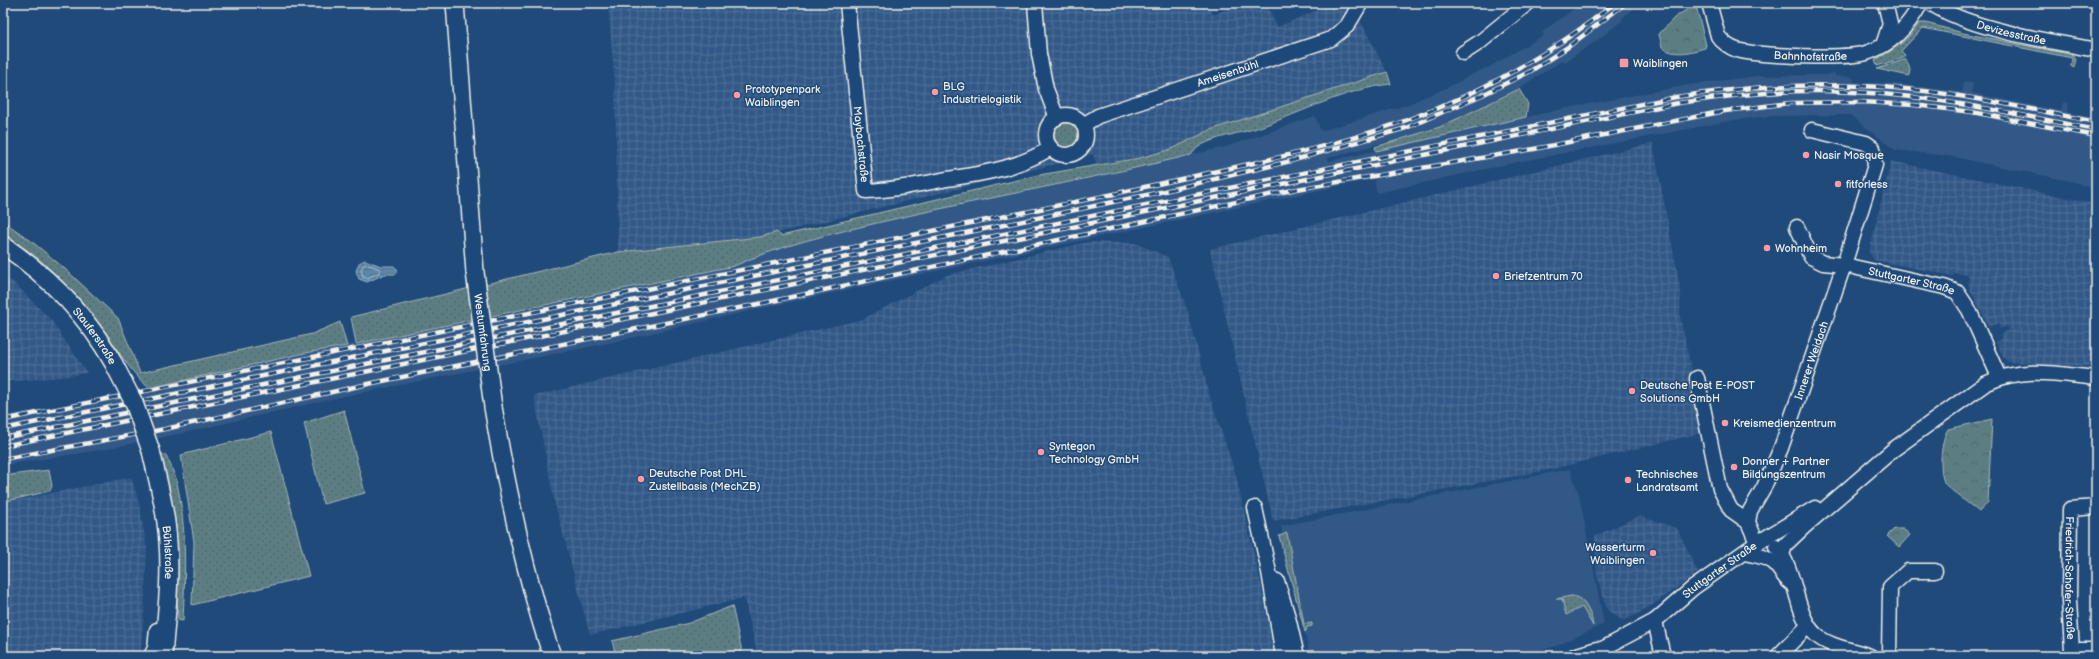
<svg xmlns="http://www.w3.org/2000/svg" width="2099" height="659" viewBox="0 0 2099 659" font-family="'Balsamiq Sans',sans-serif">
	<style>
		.built { fill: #305988 }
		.industrial { fill: url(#industrial-grid) }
		.grass { fill: url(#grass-dots); stroke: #a8b8b6 }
		.forest { fill: url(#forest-crowns); stroke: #a8b8b6 }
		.water { fill: url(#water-rules); stroke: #98b1c3 }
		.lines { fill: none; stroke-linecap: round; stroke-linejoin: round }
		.shore { stroke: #b7c7d0; stroke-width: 1 }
		.minor-casing { stroke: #f4f1e8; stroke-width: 17 }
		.major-casing { stroke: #f4f1e8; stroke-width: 20 }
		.minor { stroke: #1f4a7a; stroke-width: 14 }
		.major { stroke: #1f4a7a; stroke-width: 17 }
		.rail-casing { stroke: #f4f1e8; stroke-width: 4.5 }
		.rail { stroke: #1f4a7a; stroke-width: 3; stroke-dasharray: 9; stroke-linecap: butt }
		.major-bridge-casing { stroke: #f4f1e8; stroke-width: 20; stroke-linecap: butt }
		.major-bridge { stroke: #1f4a7a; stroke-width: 17 }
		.poi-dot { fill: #ff9aa2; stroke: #1f4a7a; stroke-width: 1.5 }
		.labels { text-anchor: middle; stroke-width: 3; stroke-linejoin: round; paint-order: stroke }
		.street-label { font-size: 11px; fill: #f4f1e8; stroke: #1f4a7a }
		.poi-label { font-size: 11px; fill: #f4f1e8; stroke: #1f4a7a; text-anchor: start }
	</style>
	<defs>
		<pattern id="industrial-grid" width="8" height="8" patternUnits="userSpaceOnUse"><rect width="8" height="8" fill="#305988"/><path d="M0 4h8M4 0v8" fill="none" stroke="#4f7199"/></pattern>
		<pattern id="grass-dots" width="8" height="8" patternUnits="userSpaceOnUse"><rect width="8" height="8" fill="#5c7e83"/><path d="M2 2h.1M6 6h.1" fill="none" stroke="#536668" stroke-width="1.8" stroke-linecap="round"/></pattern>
		<pattern id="forest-crowns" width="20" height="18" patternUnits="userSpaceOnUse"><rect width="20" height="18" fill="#5c7e83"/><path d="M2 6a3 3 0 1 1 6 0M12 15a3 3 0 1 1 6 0" fill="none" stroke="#536668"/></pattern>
		<pattern id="water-rules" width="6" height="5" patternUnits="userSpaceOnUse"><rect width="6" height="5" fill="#5b87ab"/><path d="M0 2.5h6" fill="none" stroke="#546e83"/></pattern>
	</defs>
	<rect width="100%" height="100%" fill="#1f4a7a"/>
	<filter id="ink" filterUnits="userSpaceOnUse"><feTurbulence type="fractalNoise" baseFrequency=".025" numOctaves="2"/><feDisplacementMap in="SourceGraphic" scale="8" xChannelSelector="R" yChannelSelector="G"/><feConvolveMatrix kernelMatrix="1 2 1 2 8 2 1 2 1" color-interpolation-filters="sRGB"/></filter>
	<g filter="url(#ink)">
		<g class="built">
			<path d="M 1582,3 L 1639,3 L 1622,18 L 1623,20 L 1596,41 L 1565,62 L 1563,60 L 1516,90 L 1440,127 L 1328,158 L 1329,161 L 1577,106 L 1694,84 L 1758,76 L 1826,75 L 1834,73 L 1836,76 L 1853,77 L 1853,82 L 1897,84 L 1962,92 L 1964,82 L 1973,83 L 1972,93 L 2061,111 L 2063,102 L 2069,103 L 2067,112 L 2096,118 L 2096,190 L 2074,182 L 1949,156 L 1895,150 L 1850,115 L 1771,116 L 1734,120 L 1508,164 L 1377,193 L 1374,179 L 1335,187 L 771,306 L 613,342 L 340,397 L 183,433 L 101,450 L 3,465 L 3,416 L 106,397 L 305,353 L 500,316 L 734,266 L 750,256 L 849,230 L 964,203 L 1107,175 L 1229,146 L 1315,116 L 1321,131 L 1406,105 L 1446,88 L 1485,68 L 1486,69 L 1544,35 L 1542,32 Z"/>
			<path d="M 1570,469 L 1579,494 L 1604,624 L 1556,646 L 1522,656 L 1310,656 L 1281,526 Z"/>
		</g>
		<g class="industrial">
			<path d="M 608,3 L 1207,3 L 1213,15 L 1241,3 L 1266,3 L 1277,27 L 1335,3 L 1351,3 L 1387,72 L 1210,130 L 1172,149 L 1140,158 L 1096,164 L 1093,154 L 1029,171 L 761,237 L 618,252 L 615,86 Z"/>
			<path d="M 1653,143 L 1681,292 L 1680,317 L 1705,432 L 1548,470 L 1273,521 L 1210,249 Z"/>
			<path d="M 1891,161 L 2096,204 L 2096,364 L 2091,367 L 2008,362 L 2003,357 L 1996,342 L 2002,339 L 2001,334 L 2008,330 L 2007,326 L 2000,329 L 1998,323 L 1989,327 L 1969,287 L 1968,275 L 1954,273 L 1953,276 L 1874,260 L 1869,252 Z"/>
			<path d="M 1088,242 L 1135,243 L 1168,257 L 1188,312 L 1210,397 L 1235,472 L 1261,584 L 1274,656 L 758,656 L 744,598 L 590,635 L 554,500 L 534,396 L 863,319 L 947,275 Z"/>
			<path d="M 3,275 L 13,282 L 51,320 L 87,373 L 62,377 L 3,382 Z"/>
			<path d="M 131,477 L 139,503 L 147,549 L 144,614 L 140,656 L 3,656 L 3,503 Z"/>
			<path d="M 1639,516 L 1677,528 L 1698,573 L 1645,610 L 1625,620 L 1620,619 L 1607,610 L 1597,576 L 1595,536 Z"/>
		</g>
		<g class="grass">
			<path d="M 1919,23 L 1926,23 L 1963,33 L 2073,55 L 2076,59 L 2074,67 L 2071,66 L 2072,58 L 1923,28 L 1901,51 L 1905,55 L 1903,58 L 1877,66 L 1875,60 C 1892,51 1909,40 1919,23 Z"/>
			<path d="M 1906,59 L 1910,69 L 1909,76 L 1877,69 Z"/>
			<path d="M 1387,72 L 1391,84 C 1346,89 1303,112 1260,127 C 1243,133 1211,137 1197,148 C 1195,150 1193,153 1191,155 C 1088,180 984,198 881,222 C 831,234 781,245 734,266 L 356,344 L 351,317 L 618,252 L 760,237 L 777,232 L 781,236 L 1039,175 L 1140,158 L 1172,149 L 1210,130 Z"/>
			<path d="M 1519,89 L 1528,104 L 1526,117 L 1376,151 L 1375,147 L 1440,127 Z"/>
			<circle cx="1066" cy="135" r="12"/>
			<path d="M 3,221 L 30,240 L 64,268 L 118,318 L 140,373 L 312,334 L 340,322 L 347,346 L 305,353 L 149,388 C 127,369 115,344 97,321 C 72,288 39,255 3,234 Z"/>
			<path d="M 344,410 L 365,493 L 323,504 L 304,423 Z"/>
			<path d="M 271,432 L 309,576 L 192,605 L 194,542 L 181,455 Z"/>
			<path d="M 160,453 L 166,455 C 170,464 175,474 177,483 C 187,529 185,575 183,621 L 178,620 L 175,548 L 159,459 Z"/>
			<path d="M 49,470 L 52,486 L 50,491 L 3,502 L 3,476 Z"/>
			<path d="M 1287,533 L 1304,624 L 1312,623 L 1312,626 L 1307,627 L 1306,631 L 1305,632 L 1279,536 Z"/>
			<path d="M 1571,596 C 1584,596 1592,614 1593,626 L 1582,607 L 1566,615 L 1562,599 L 1556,599 Z"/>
			<path d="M 732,606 L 743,656 L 616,656 L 612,641 L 689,623 Z"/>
		</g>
		<g class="forest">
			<path d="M 1692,6 L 1696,7 L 1697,10 L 1706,45 L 1705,48 C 1690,52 1674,57 1662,47 L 1659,34 L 1674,18 Z"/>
			<path d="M 1992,419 L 1988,502 L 1979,512 C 1973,507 1947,487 1945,484 C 1938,472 1941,439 1948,429 Z"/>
			<path d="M 1894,529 L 1903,529 L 1910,535 L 1899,547 L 1887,536 Z"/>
		</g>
		<path class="water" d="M 365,260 L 381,266 L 394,266 L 398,270 L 396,274 L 385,274 L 367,282 L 359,279 L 356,271 L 359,263 Z"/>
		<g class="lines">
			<path class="shore" d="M 366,264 L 380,269 L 380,272 L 368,278 L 363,276 L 361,270 L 363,266 Z"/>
			<defs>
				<g id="minor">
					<path id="s1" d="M 847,3 L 866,191 C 892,190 917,185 942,180 C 983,173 1014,170 1051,148"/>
					<path d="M 1035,3 L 1039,54 L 1046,89 L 1057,118"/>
					<path id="s2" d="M 1709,3 L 1718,36 C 1722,42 1730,48 1737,50 C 1760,56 1849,60 1869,52 C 1893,44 1909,25 1921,3"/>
					<path id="s3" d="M 1930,3 C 1971,30 2047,40 2096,50"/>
					<path d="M 1883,45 L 1890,24 L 1885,3"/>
					<path d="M 1463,53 L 1480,42 L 1528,3"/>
					<circle cx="1066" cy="135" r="20"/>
					<path id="s4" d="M 1083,125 L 1098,116 L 1331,39 L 1347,26 L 1359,6"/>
					<path id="s5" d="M 1797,227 L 1811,257 L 1823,263 L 1844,265 L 1944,287 L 1957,292 L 1969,310 L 1999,377"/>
					<path d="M 1697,378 L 1720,489 L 1731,510 L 1748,522"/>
					<path id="s6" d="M 2096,507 L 2070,509 L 2069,601 L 2072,650 L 2096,650"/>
					<path d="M 1255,508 L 1269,572 L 1283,656"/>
					<path id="s7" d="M 1757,543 L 1748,522 L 1750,511 L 1764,487 L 1781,448 L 1844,265 L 1875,165 L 1873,148 L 1866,143 L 1812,130"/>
					<path d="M 1776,547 C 1797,569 1794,615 1816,635 C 1829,647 1854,650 1870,656"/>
					<path d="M 1744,553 C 1753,555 1765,556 1772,562 C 1780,568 1783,578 1792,584"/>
					<path d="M 1782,554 L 1786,544 L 1805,526 L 1894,449 L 1985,384 C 2022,366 2057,374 2096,378"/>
					<path d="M 1277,581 L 1288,617 L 1297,656"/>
					<path d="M 1655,621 L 1663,656"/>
					<path d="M 151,656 L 155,648 L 157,630"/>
					<path d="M 1574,656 L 1597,649"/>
					<path id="s8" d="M 1589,656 L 1655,621 L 1693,588 L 1757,543 L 1815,508"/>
					<path d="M 1778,656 L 1808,626"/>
					<path d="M 1889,656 L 1890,587 L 1908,571 L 1935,571"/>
				</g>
				<g id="major">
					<path d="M 455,3 L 475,272"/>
					<path id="s9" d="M 3,245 C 48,276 88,317 114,364"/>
					<path d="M 493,407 C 507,491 525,575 552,656"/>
					<path id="s10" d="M 151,451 C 158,481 166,511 168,542 C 171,580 166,618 163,656"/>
				</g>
			</defs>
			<use href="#minor" class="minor-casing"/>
			<use href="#major" class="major-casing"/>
			<use href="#minor" class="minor"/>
			<use href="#major" class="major"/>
			<defs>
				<g id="rail">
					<path d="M 3,420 L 1114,194 C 1211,171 1310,155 1404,121 C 1480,94 1552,53 1615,3"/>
					<path d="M 3,429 L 1004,225 L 1156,193 L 1291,161 L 1406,128 L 1482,95 L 1529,72 L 1568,47 L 1626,3"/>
					<path d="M 3,438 L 1676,97 C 1737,88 1798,83 1860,86 C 1940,88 2018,107 2096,122"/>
					<path d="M 3,446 L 1678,103 C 1723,97 1766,91 1811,91 C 1908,90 2002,111 2096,130"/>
					<path d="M 3,459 L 165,429 L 368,384 L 768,302 L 1297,189 L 1534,149 L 1725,111 L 1790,103 L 1861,102 L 1914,105 L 1972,112 L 2096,136"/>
				</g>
			</defs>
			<use href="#rail" class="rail-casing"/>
			<use href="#rail" class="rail"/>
			<defs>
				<g id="major-bridge">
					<path id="s11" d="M 475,272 L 493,407"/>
					<path d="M 114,364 L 134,403 L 151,451"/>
				</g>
			</defs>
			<use href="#major-bridge" class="major-bridge-casing"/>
			<use href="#major-bridge" class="major-bridge"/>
		</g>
	</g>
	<g class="poi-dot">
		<rect x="1619" y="58" width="10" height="10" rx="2"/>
		<circle cx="935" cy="92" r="4"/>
		<circle cx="737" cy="95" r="4"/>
		<circle cx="1806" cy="155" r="4"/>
		<circle cx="1838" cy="184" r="4"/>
		<circle cx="1767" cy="248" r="4"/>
		<circle cx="1496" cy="276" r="4"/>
		<circle cx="1632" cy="391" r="4"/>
		<circle cx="1725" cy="423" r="4"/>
		<circle cx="1041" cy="452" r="4"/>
		<circle cx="1734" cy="467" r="4"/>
		<circle cx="641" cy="479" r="4"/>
		<circle cx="1628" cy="480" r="4"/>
		<circle cx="1653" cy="553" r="4"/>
	</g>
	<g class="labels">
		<g class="street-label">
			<text dy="4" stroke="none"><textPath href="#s3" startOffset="87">Devizesstraße</textPath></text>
			<text dy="4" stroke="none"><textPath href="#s2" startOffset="132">Bahnhofstraße</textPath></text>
			<text dy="4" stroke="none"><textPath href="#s4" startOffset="154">Ameisenbühl</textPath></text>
			<text dy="4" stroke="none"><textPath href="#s1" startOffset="142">Maybachstraße</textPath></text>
			<text dy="4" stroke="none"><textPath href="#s5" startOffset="137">Stuttgarter Straße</textPath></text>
			<text dy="4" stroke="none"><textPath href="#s11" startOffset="61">Westumfahrung</textPath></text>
			<text dy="4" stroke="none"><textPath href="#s9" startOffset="130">Stauferstraße</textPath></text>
			<text dy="4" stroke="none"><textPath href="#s7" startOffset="197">Innerer Weidach</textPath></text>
			<text dy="4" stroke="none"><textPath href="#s10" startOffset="103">Bühlstraße</textPath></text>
			<text dy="4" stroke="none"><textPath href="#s8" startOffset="157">Stuttgarter Straße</textPath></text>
			<text dy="4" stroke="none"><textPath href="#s6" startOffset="95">Friedrich-Schofer-Straße</textPath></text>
		</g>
		<g class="poi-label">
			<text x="1633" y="67">Waiblingen</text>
			<text x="943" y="90">BLG<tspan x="943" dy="13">Industrielogistik</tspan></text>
			<text x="745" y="93">Prototypenpark<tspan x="745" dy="13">Waiblingen</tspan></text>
			<text x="1814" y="159">Nasir Mosque</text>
			<text x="1846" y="188">fitforless</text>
			<text x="1775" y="252">Wohnheim</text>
			<text x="1504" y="280">Briefzentrum 70</text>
			<text x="1640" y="389">Deutsche Post E-POST<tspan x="1640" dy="13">Solutions GmbH</tspan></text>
			<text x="1733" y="427">Kreismedienzentrum</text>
			<text x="1049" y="450">Syntegon<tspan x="1049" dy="13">Technology GmbH</tspan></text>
			<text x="1742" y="465">Donner + Partner<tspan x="1742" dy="13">Bildungszentrum</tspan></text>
			<text x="649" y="477">Deutsche Post DHL<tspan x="649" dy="13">Zustellbasis (MechZB)</tspan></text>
			<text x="1636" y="478">Technisches<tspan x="1636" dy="13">Landratsamt</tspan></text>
			<text x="1645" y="551" text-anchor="end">Wasserturm<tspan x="1645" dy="13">Waiblingen</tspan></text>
		</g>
	</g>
	<rect width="2099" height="659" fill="none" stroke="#1f4a7a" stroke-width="16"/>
	<rect x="8" y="8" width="2083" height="643" fill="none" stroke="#f4f1e8" stroke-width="1.5" filter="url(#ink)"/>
</svg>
